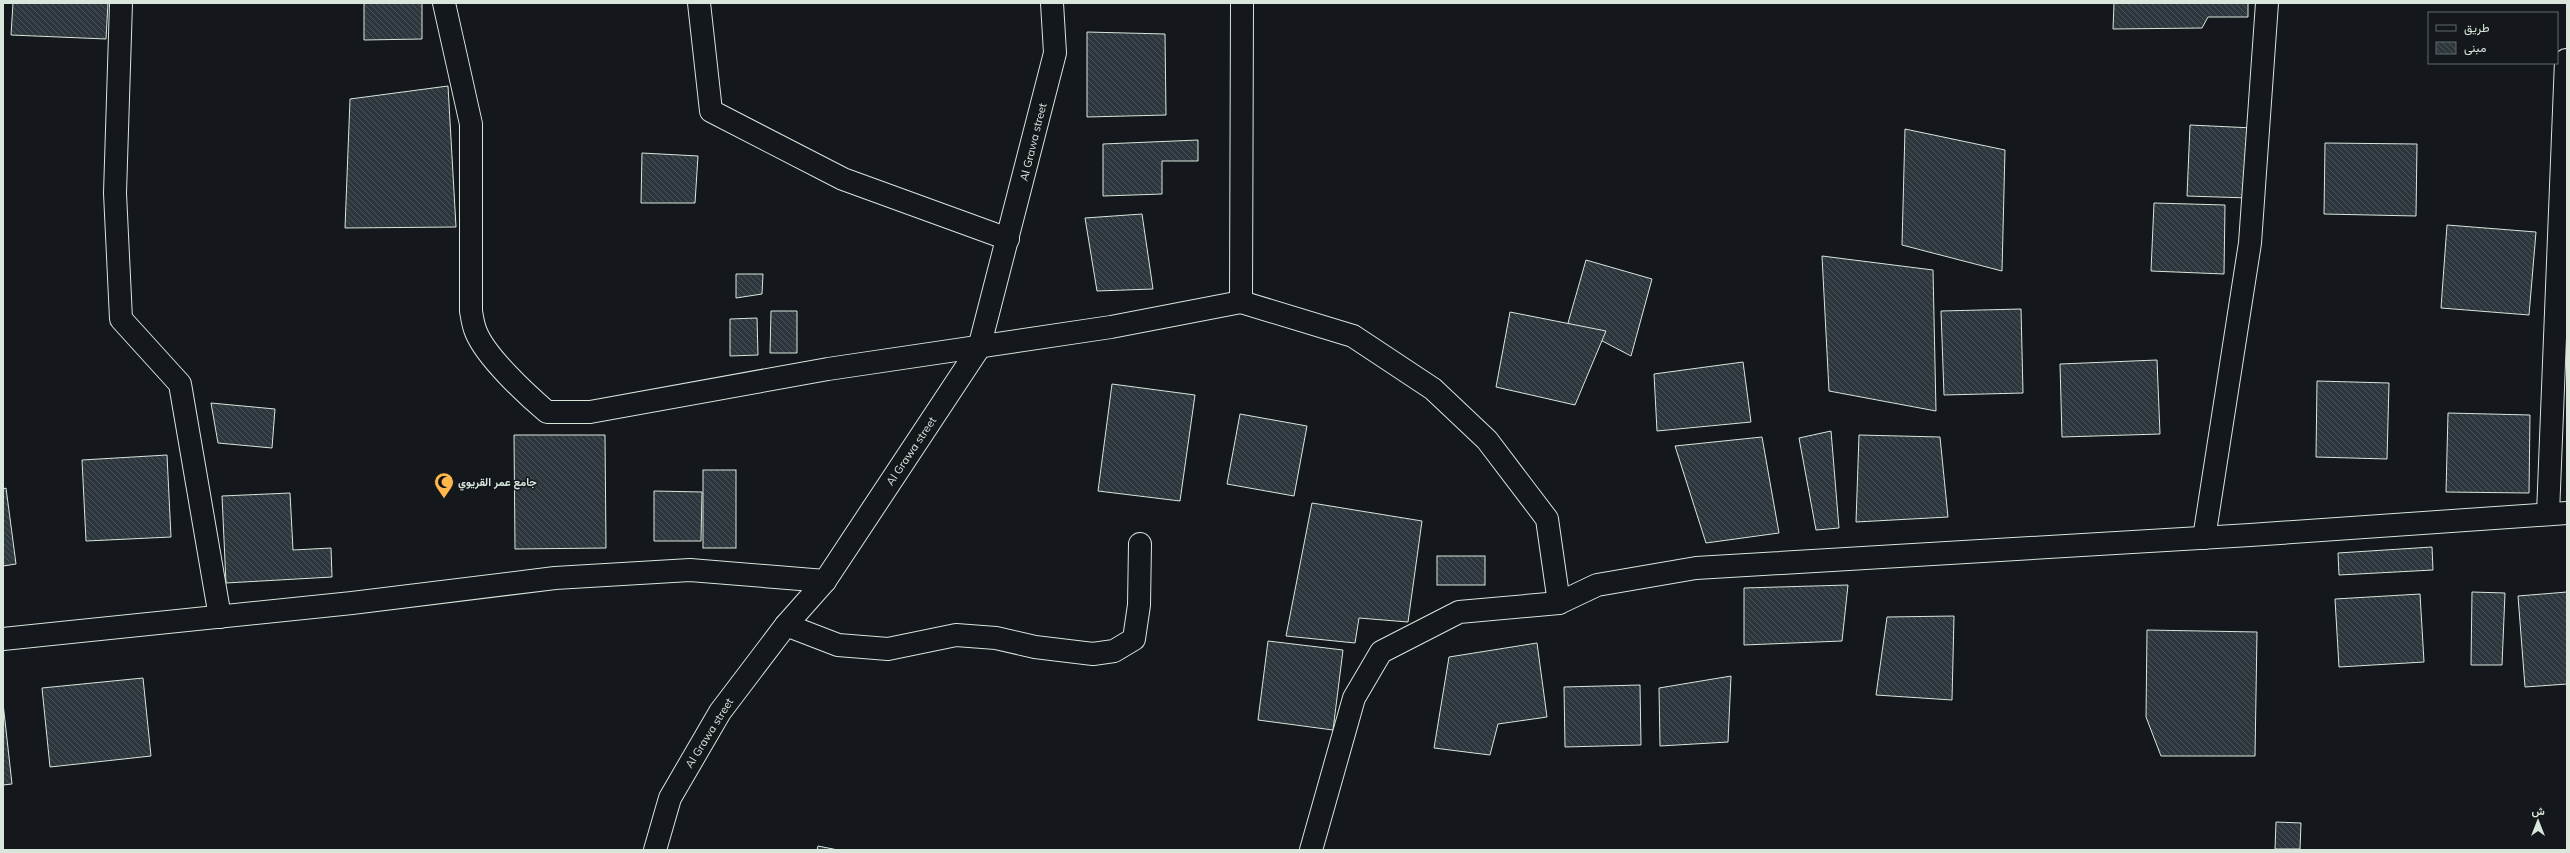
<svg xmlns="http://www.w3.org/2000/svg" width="2570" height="853" viewBox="0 0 2570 853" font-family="Mulish,Vazirmatn,sans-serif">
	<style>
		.building { fill: url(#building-back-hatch); stroke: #d8e6dc }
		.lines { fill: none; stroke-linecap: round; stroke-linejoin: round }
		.street-casing { stroke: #d8e6dc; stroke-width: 24 }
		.secondary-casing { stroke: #d8e6dc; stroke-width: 24 }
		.street { stroke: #14181c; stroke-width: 22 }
		.secondary { stroke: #14181c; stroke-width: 22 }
		.labels { text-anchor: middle; stroke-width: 3; stroke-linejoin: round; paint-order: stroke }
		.street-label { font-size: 11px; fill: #d8e6dc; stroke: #14181c }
		.poi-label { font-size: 11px; font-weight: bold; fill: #d8e6dc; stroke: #14181c; text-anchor: start }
	</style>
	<defs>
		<pattern id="building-back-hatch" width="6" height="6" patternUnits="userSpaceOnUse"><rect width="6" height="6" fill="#2c363c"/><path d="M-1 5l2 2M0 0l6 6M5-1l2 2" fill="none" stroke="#4a5358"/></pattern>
	</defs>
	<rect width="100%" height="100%" fill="#14181c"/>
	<g class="building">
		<path d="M 13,3 L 108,3 L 106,39 L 11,35 Z"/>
		<path d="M 364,3 L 422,3 L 422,39 L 364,40 Z"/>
		<path d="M 2114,3 L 2248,3 L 2248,17 L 2208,17 L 2202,28 L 2113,29 Z"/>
		<path d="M 1087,32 L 1165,34 L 1166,115 L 1087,117 Z"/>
		<path d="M 448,86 L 456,227 L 345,228 L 350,99 Z"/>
		<path d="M 2190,125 L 2253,128 L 2249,198 L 2187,196 Z"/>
		<path d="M 1905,129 L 2005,150 L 2002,271 L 1902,245 Z"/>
		<path d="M 1198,140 L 1198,161 L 1162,161 L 1162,194 L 1103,196 L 1103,144 Z"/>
		<path d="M 2325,143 L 2417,144 L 2416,216 L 2324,214 Z"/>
		<path d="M 642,153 L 698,156 L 695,203 L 641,203 Z"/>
		<path d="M 2154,203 L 2225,205 L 2224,274 L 2151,271 Z"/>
		<path d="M 1142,214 L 1153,289 L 1097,291 L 1085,218 Z"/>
		<path d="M 2447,225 L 2536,232 L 2529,315 L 2441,308 Z"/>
		<path d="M 1822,256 L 1933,270 L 1936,411 L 1829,391 Z"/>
		<path d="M 1586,260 L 1652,279 L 1631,356 L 1568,323 Z"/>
		<path d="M 736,274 L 763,274 L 762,294 L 736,298 Z"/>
		<path d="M 2021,309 L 2023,393 L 1944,395 L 1941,311 Z"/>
		<path d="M 771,311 L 797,311 L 797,353 L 770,353 Z"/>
		<path d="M 1510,312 L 1606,331 L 1575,405 L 1496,387 Z"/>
		<path d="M 757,318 L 758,355 L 730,356 L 730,319 Z"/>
		<path d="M 2157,360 L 2160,434 L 2062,437 L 2060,364 Z"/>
		<path d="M 1743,362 L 1751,422 L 1657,431 L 1654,374 Z"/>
		<path d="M 2317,381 L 2389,383 L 2387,459 L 2316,457 Z"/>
		<path d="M 1112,384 L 1195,395 L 1180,501 L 1098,491 Z"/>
		<path d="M 211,403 L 275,409 L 272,448 L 218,443 Z"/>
		<path d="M 2448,413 L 2530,415 L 2529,493 L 2446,492 Z"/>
		<path d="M 1240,414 L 1307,426 L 1294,496 L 1227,484 Z"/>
		<path d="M 1831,431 L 1839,528 L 1816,530 L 1799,438 Z"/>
		<path d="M 514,435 L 605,435 L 606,548 L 515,549 Z"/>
		<path d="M 1859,435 L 1940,437 L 1948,517 L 1856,522 Z"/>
		<path d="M 1762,437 L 1779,533 L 1706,543 L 1675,446 Z"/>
		<path d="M 167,455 L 171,537 L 86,541 L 82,460 Z"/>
		<rect x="703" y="470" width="33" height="78"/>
		<path d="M 6,488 L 16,564 L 3,566 L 3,489 Z"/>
		<path d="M 654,491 L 702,492 L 701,541 L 654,541 Z"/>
		<path d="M 290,493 L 293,550 L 331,548 L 332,577 L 226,583 L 222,496 Z"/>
		<path d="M 1312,503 L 1422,521 L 1408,622 L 1359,618 L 1355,643 L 1286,636 Z"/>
		<path d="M 2432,547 L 2433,570 L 2339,575 L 2338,553 Z"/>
		<rect x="1437" y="556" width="48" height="29"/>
		<path d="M 1848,585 L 1842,641 L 1744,645 L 1744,588 Z"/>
		<path d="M 2472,592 L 2505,593 L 2502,665 L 2471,665 Z"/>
		<path d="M 2567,592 L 2567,684 L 2525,687 L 2518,596 Z"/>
		<path d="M 2420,594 L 2424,662 L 2339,667 L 2335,599 Z"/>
		<path d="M 1954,616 L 1952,700 L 1876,695 L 1887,617 Z"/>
		<path d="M 2147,630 L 2257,632 L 2255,756 L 2161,756 L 2146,717 Z"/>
		<path d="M 1268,641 L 1343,650 L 1333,730 L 1258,720 Z"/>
		<path d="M 1537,643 L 1547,717 L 1498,724 L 1490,755 L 1434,748 L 1449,657 Z"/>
		<path d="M 1731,676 L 1728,742 L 1660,746 L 1659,688 Z"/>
		<path d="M 143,678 L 151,756 L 50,767 L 42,688 Z"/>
		<path d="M 1640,685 L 1641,745 L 1565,747 L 1564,687 Z"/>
		<path d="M 3,703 L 12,784 L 3,785 Z"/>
		<path d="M 2276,822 L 2301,823 L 2300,849 L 2275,849 Z"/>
		<path d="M 818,846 L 838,850 L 817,850 Z"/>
	</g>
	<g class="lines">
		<defs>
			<g id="street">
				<path d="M 121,3 L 115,193 L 121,319 L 180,384 L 220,617"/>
				<path d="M 444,3 L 471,124 L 471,311 C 472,317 473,325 476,332 C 486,357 526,394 547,412 L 590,412 L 828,369 L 1111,327 L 1241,302 L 1353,336 L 1433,389 L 1487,440 L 1547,519 L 1559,603"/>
				<path d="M 699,3 L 711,111 L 843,179 L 1008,239"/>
				<path d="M 1241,302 L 1242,3"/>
				<path d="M 2548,514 L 2566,60"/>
				<path d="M 2204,538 L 2250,243 L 2267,3"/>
				<path d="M 786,625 L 838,645 L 888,649 L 956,635 L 996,638 L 1035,647 L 1093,654 L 1114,651 L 1134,639 L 1139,605 L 1140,544"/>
				<path d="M 3,639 L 352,603 L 555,578 L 690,570 L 825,581"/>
				<path d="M 1311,850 L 1354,698 L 1381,652 L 1459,612 L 1559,603 L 1597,585 L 1696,568 L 2250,535 L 2567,513"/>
			</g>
			<path id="secondary" d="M 655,850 L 670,798 L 720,712 L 786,625 L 825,581 L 979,348 L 1055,53 L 1052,3"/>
		</defs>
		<use href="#street" class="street-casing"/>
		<use href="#secondary" class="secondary-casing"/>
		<use href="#street" class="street"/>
		<use href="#secondary" class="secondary"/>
	</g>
	<defs>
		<symbol id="mosque-pin" viewBox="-11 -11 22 30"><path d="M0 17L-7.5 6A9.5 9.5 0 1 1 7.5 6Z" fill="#ffb74d" stroke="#14181c"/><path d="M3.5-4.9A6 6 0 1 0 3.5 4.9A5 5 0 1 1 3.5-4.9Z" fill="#111"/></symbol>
	</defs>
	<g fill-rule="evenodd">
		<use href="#mosque-pin" x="433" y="471" width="22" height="30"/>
	</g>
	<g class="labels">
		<g class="street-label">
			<text transform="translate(1033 142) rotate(-76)" y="4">Al Grawa street</text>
			<text transform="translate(911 451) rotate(-56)" y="4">Al Grawa street</text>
			<text transform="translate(709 733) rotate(-58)" y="4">Al Grawa street</text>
		</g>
		<g class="poi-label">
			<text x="458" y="486">جامع عمر القريوي</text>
		</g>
	</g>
	<rect width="2570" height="853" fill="none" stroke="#d8e6dc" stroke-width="8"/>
	<rect x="2428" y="12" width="130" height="52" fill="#14181c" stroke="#626a69"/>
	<rect x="2436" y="25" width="20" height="6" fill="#14181c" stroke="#626a69"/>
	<text x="2464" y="32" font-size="12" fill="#d8e6dc">طريق</text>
	<rect x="2436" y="42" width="20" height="12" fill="url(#building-back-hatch)" stroke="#626a69"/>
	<text x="2464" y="52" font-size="12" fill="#d8e6dc">مبنى</text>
	<g transform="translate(2538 821)" stroke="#14181c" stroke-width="3" paint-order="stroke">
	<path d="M0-3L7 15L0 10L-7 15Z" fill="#d8e6dc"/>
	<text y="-6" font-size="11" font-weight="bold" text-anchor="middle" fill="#d8e6dc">ش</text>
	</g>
</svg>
